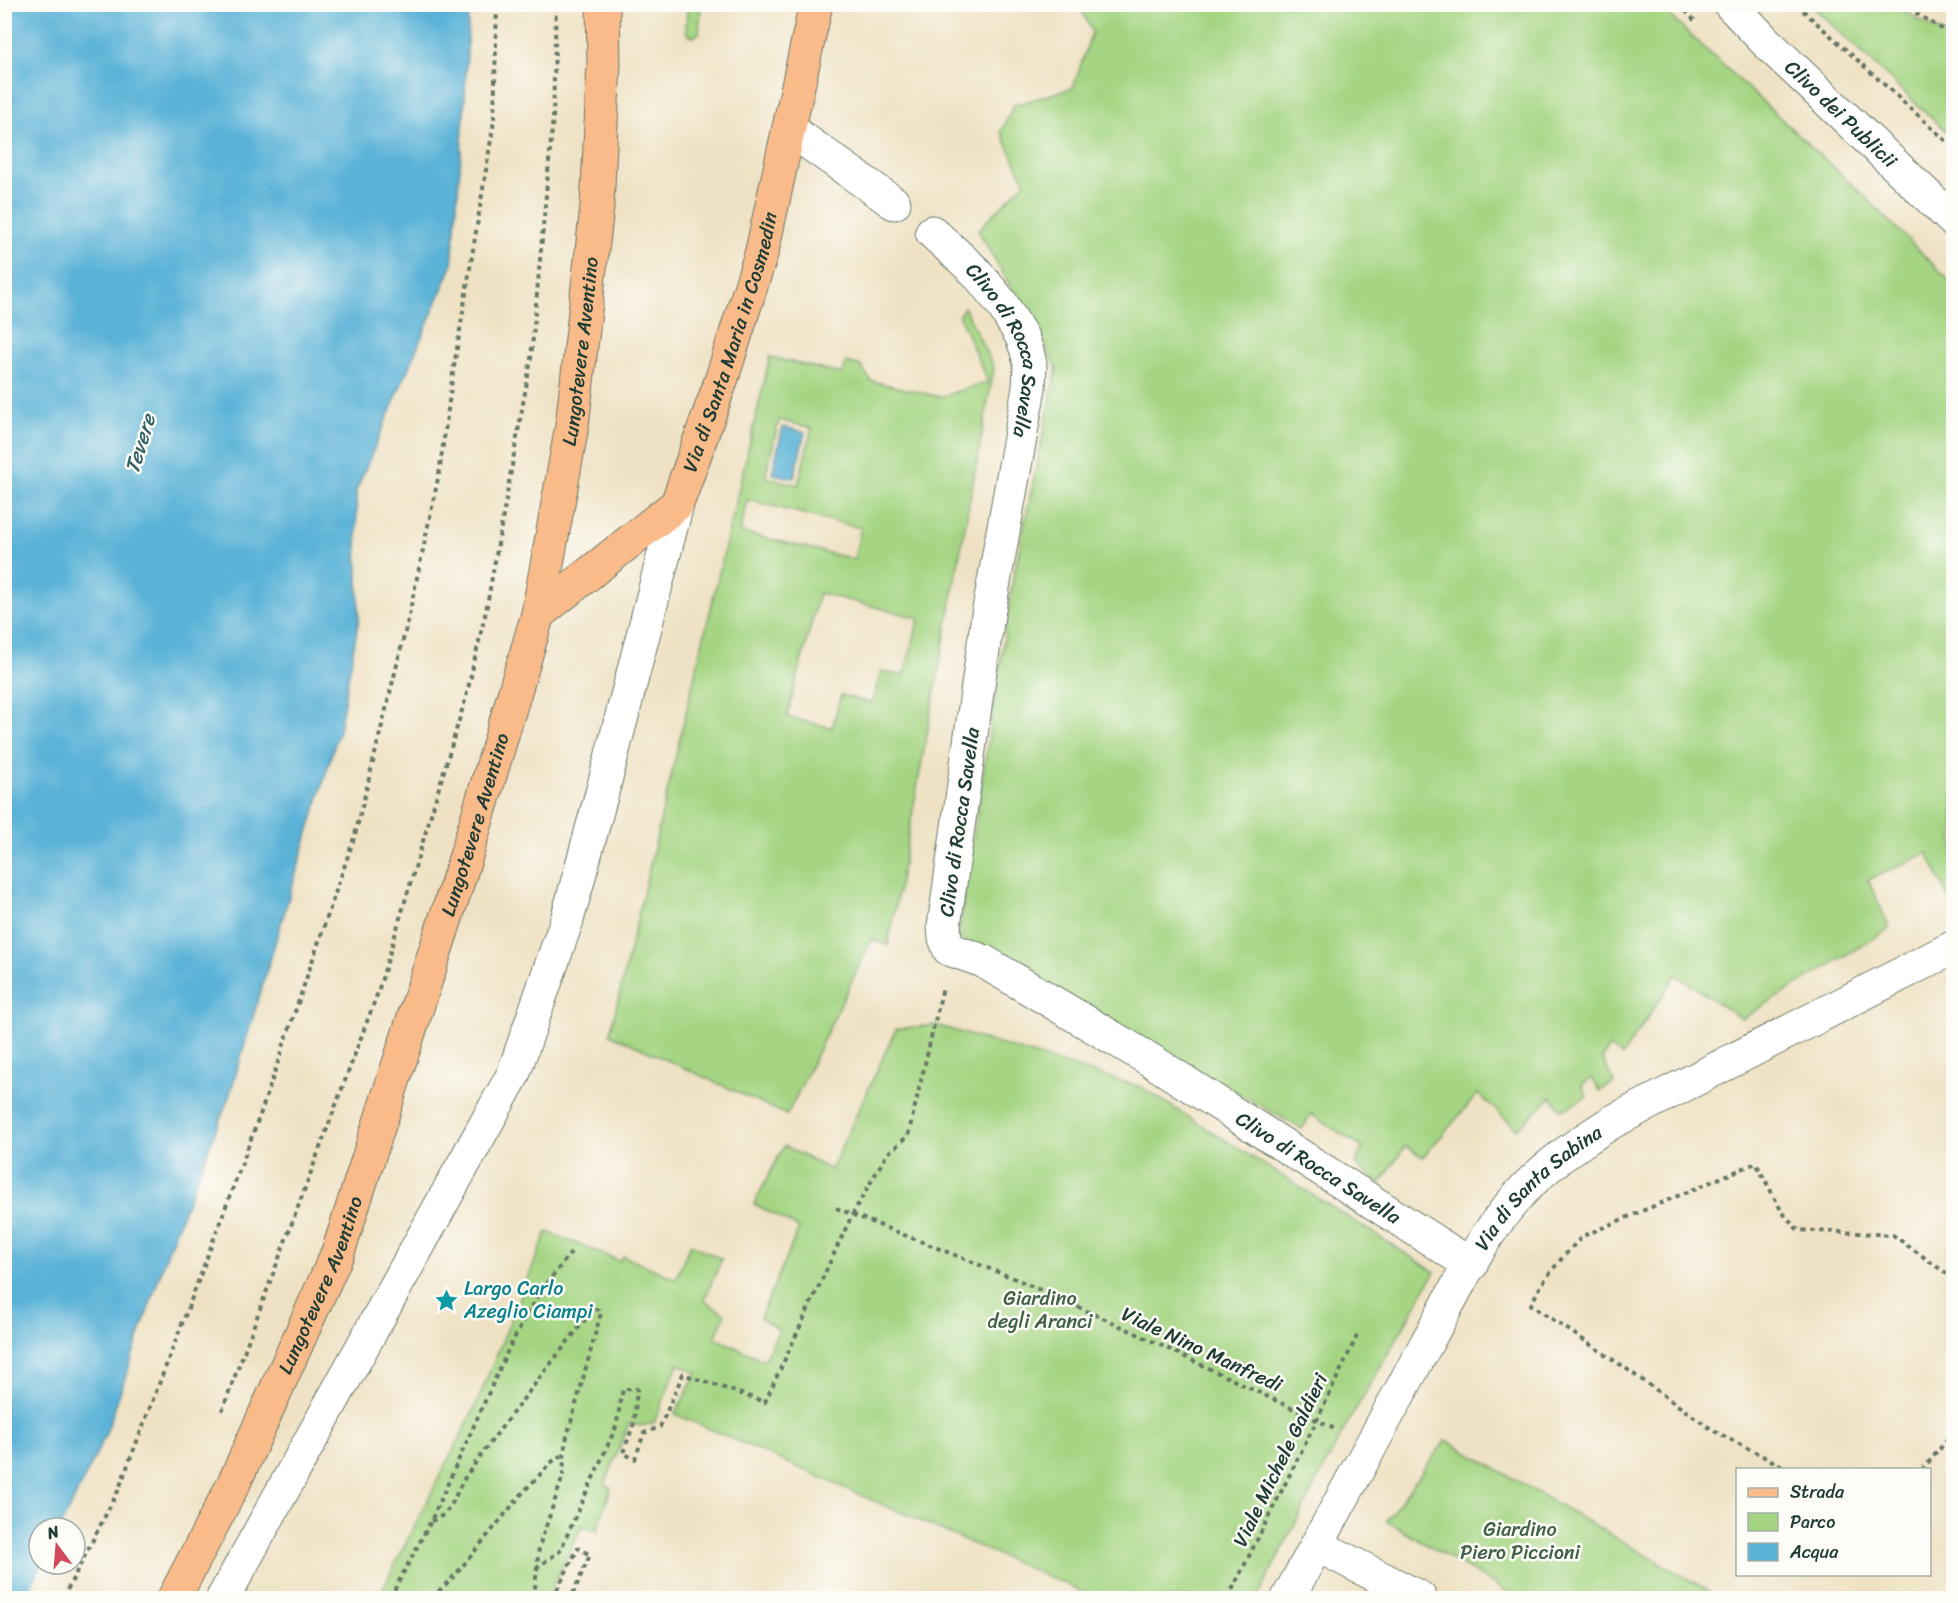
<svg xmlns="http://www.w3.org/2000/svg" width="1958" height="1603" viewBox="0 0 1958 1603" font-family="Sriracha,sans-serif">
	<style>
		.green { fill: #a5d583; stroke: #62895c; stroke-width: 1.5; fill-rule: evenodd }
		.water { fill: #5ab2d7; stroke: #3c7886; stroke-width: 1.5 }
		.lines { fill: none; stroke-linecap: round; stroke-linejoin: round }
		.minor-casing { stroke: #687766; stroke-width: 35 }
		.major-casing { stroke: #687766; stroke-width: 35 }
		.path { stroke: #687766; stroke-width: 4; stroke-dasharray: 4.5 4.5; stroke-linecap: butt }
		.minor { stroke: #fff; stroke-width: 33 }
		.major { stroke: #fabb8b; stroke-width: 33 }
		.labels { text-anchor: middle; stroke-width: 5; stroke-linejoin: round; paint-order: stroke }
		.street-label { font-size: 20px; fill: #1f3d34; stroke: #fdfcf7 }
		.culture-label { font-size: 20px; fill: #0d838f; stroke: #fdfcf7; text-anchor: start }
		.park-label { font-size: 20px; fill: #406348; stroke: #fdfcf7 }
		.water-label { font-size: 21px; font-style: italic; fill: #316065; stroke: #fdfcf7 }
	</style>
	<rect width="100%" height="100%" fill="#fdfcf7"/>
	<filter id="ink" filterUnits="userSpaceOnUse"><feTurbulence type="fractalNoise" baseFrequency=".0167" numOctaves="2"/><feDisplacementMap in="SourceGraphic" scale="12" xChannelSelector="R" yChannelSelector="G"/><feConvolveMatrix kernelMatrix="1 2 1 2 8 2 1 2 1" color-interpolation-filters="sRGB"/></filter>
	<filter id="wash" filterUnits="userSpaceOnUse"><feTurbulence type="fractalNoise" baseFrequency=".008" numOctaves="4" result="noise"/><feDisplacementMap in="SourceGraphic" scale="24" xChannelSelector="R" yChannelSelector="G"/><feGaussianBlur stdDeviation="1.35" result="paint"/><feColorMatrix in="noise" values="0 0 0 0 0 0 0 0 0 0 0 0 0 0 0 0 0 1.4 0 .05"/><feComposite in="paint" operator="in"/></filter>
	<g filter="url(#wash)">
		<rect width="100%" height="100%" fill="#efe2c4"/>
		<g class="green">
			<path d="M 687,5 L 701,5 L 699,33 L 694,37 L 687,34 L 686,25 Z"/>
			<path d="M 1079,5 L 1658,5 L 1858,190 L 1953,284 L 1954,897 L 1950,901 L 1928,853 L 1868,880 L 1890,928 L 1742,1019 L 1676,975 L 1622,1056 L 1610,1047 L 1602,1058 L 1614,1083 L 1600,1091 L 1592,1078 L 1582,1085 L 1587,1097 L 1562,1110 L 1551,1097 L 1517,1129 L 1478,1094 L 1423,1157 L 1405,1146 L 1380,1184 L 1355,1164 L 1363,1148 L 1311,1114 L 1302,1129 L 958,937 L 1013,579 L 1057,368 L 978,230 L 1025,182 L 1001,132 L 1014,105 L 1073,88 L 1092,32 Z"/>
			<path d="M 1814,5 L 1893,5 L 1953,39 L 1953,138 L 1813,7 Z"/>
			<path d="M 964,307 L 994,368 L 888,946 L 872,939 L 787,1115 L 610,1034 L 770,357 L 842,374 L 846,362 L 861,366 L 871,381 L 940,397 L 988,382 L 959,315 ZM 779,420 L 812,428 L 798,485 L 765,477 ZM 747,500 L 861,528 L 854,559 L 740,532 ZM 819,593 L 919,618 L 904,676 L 881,671 L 872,703 L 841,695 L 832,728 L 787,717 Z"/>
			<path d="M 936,1025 L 1141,1087 L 1435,1272 L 1342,1433 L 1257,1598 L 1097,1598 L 675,1414 L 697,1373 L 678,1364 L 654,1423 L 640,1426 L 629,1423 L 605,1485 L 611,1488 L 597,1531 L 582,1526 L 547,1598 L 378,1598 L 476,1405 L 547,1232 L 620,1261 L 623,1256 L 676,1279 L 690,1244 L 722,1259 L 704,1300 L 725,1314 L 715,1338 L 764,1360 L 779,1330 L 760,1318 L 799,1228 L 754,1204 L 784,1146 L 831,1170 L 896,1029 Z"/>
			<path d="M 1446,1440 L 1721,1598 L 1518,1598 L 1386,1521 Z"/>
		</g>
		<g class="water">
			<path d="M 5,4 L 469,5 L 464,117 L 452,266 L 356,491 L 359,618 L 339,730 L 229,1097 L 168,1251 L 106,1434 L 60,1528 L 39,1528 L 39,1564 L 42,1564 L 25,1598 L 4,1598 Z"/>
			<path d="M 783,427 L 805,432 L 794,478 L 772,474 Z"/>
		</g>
	</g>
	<g filter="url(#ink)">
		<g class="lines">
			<defs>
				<g id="minor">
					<path id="s1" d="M 1730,4 L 1767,43 L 1954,221"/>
					<path d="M 789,129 L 894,203"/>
					<path id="s2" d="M 932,232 L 976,272 L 1002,304 L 1022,337 L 1027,351 L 1030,364 L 1029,388 L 988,615 L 944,926 L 945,938 L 949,949 L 983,961 L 1152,1061 L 1471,1265"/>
					<path d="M 1317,1545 L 1420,1598"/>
					<path d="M 223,1598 L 513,1075 L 567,920 L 603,789 L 677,504"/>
					<path id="s3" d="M 1288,1598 C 1334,1514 1379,1430 1425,1346 C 1453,1296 1478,1241 1516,1198 C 1543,1167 1577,1144 1612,1122 L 1954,947"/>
				</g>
				<g id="major">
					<path id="s4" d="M 538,614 L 677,504 L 721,381 L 762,251 L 816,4"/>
					<path id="s5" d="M 174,1598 L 234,1483 L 338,1252 L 466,856 L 538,614 L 572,426 L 597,207 L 604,63 L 603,4"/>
				</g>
			</defs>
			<use href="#minor" class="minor-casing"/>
			<use href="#major" class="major-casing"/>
			<g class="path">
				<path d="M 1679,4 L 1695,21"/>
				<path d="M 1799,4 L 1798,6 L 1954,148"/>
				<path d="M 1900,4 L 1954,36"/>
				<path d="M 836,1208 L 1018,1280 L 1127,1329 L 1337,1430"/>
				<path d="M 222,1411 L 378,992 L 466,697 L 486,611 L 531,359 L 553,118 L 556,4"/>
				<path d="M 1790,1470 L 1714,1431 L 1621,1365 L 1531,1305 C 1543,1278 1562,1257 1583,1236 L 1756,1163 L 1782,1212 L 1798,1230 L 1893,1235 L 1954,1279"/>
				<path d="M 1922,1470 L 1954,1432"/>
				<path d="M 431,1521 C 454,1514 454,1493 466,1476 C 506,1420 549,1366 591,1312 L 595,1309 L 599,1310 L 601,1313 L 565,1444 L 563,1476 L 539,1547 L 534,1598"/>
				<path d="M 536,1568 L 560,1551 L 616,1427 L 623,1389 L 637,1389 L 634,1423 L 623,1453 L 635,1459 L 644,1433 L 660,1427 L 683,1374 L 765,1402 L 852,1215 L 887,1154 L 908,1136 L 943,987"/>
				<path d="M 63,1598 L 118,1491 L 190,1303 L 261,1112 L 355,835 L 408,620 L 439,474 L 453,373 L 494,121 L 497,4"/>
				<path d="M 390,1598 L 431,1521 L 508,1350 L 538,1294 L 574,1249"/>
				<path d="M 432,1598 L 456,1574 L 525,1490 L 557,1457 L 564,1456"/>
				<path d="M 553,1598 L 578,1548 L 590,1555 L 571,1598"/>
				<path d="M 1228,1598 L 1317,1420 L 1358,1334"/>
			</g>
			<use href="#minor" class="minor"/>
			<use href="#major" class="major"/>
		</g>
	</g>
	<defs>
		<symbol id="sight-bare" viewBox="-9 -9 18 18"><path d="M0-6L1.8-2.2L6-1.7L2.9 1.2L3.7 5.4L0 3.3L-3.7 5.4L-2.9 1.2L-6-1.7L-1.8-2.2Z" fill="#0f9aa8" stroke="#fdfcf7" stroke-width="2.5" paint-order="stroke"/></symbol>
	</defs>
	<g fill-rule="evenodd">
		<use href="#sight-bare" x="430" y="1284" width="33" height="33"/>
	</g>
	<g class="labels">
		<g class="street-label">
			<text dy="7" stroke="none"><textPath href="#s1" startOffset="156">Clivo dei Publicii</textPath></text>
			<text dy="7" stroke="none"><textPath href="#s4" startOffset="348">Via di Santa Maria in Cosmedin</textPath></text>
			<text dy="7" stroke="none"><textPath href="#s5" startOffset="1318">Lungotevere Aventino</textPath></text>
			<text dy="7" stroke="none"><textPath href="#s2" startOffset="146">Clivo di Rocca Savella</textPath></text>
			<text transform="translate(959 822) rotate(-82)" y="7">Clivo di Rocca Savella</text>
			<text dy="7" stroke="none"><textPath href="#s5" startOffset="832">Lungotevere Aventino</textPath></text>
			<text dy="7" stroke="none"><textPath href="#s2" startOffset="1190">Clivo di Rocca Savella</textPath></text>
			<text dy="7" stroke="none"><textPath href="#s3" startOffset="484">Via di Santa Sabina</textPath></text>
			<text dy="7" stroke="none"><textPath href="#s5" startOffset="346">Lungotevere Aventino</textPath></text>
			<text transform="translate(1202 1349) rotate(25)" y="7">Viale Nino Manfredi</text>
			<text transform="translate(1280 1460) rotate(-64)" y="7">Viale Michele Galdieri</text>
		</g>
		<g class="culture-label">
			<text x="464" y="1295">Largo Carlo<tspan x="464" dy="23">Azeglio Ciampi</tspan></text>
		</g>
		<g class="park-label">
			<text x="1040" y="1305">Giardino<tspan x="1040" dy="23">degli Aranci</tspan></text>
			<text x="1520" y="1536">Giardino<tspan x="1520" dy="23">Piero Piccioni</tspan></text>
		</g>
		<g class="water-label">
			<text transform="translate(140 444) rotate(-73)" y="7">Tevere</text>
		</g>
	</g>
	<rect width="1958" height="1603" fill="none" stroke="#fdfcf7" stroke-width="24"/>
	<rect x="1736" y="1468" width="195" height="108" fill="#fdfcf7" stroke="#a4b0a9" stroke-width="1.5"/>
	<rect x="1748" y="1488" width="30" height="9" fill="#fabb8b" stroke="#a4b0a9" stroke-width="1.5"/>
	<text x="1790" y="1498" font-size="18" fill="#1f3d34">Strada</text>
	<rect x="1748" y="1513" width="30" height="18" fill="#a5d583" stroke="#a4b0a9" stroke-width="1.5"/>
	<text x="1790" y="1528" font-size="18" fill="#1f3d34">Parco</text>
	<rect x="1748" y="1543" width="30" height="18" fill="#5ab2d7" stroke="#a4b0a9" stroke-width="1.5"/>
	<text x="1790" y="1558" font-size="18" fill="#1f3d34">Acqua</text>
	<g transform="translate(57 1546) rotate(344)"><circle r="28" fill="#fdfcf7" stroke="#a4b0a9" stroke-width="1.5"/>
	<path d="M0-4.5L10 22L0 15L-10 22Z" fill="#d1495b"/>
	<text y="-9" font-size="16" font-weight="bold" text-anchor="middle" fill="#1f3d34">N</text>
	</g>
</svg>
